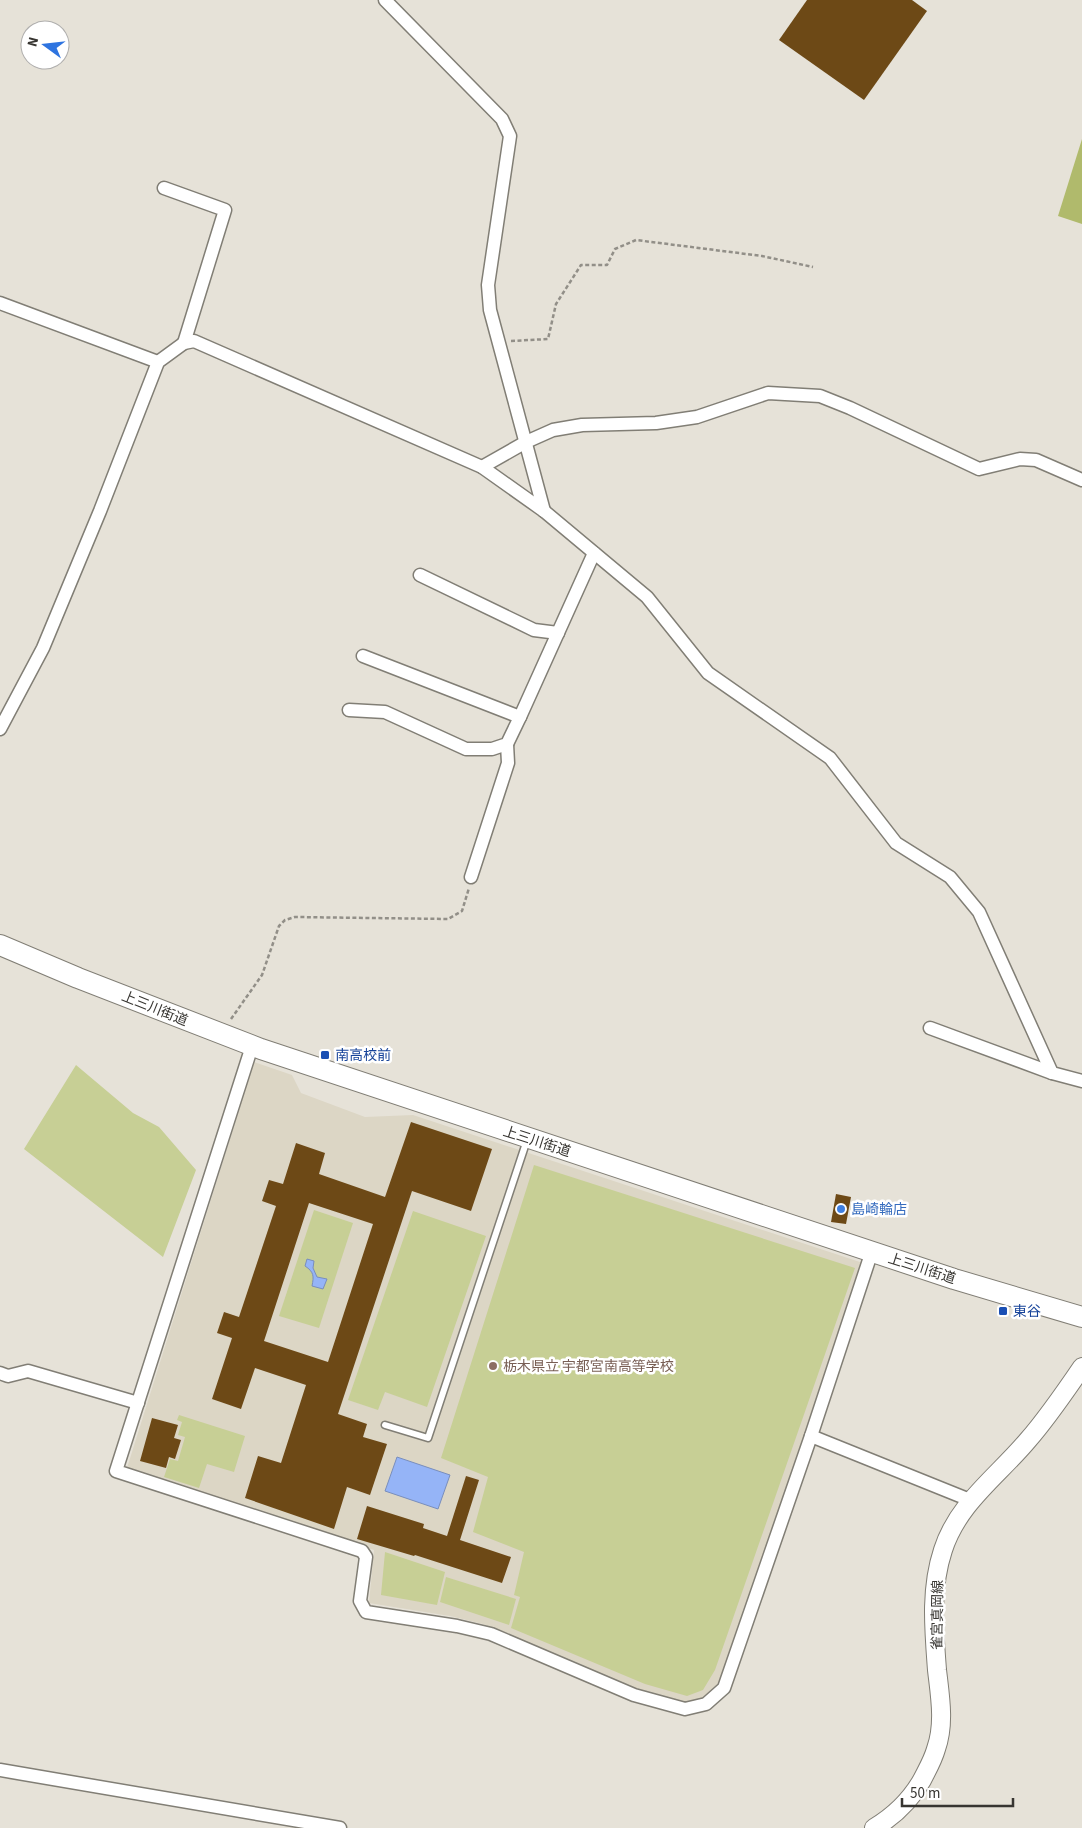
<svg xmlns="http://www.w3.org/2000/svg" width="1082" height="1828" viewBox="0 0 1082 1828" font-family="'Source Sans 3','Noto Sans JP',sans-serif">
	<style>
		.built { fill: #dcd6c5 }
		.green { fill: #c7cf95 }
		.forest { fill: #b0ba6c }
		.water { fill: #95b4f7; stroke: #798ebc }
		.building { fill: #6d4916; fill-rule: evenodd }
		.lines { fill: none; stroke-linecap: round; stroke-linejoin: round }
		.lane-casing { stroke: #817e75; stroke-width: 9 }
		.street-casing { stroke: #817e75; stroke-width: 15 }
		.secondary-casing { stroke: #817e75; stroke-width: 20 }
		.primary-casing { stroke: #817e75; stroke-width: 22 }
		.path { stroke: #928f88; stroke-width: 2.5; stroke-dasharray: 4 2.5; stroke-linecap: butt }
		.lane { stroke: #fff; stroke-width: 6 }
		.street { stroke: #fff; stroke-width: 12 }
		.secondary { stroke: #fff; stroke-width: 18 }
		.primary { stroke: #fff; stroke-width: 20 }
		.transit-dot { fill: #1a4fb4; stroke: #fff; stroke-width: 2 }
		.shop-dot { fill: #3f7fe0; stroke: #fff; stroke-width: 2 }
		.education-dot { fill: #8d6e63; stroke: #fff; stroke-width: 2 }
		.labels { text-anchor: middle; stroke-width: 5; stroke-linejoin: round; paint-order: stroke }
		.street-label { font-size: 14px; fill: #373531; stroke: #fff }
		.transit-label { font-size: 14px; fill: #164399; stroke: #fff; text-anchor: start }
		.shop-label { font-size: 14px; fill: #366cbe; stroke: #fff; text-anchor: start }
		.education-label { font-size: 14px; fill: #785e54; stroke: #fff; text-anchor: start }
	</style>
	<rect width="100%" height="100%" fill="#e6e2d8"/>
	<path class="built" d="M 254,1062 L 292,1075 L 301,1093 L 365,1117 L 413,1115 L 863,1263 L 722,1680 L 704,1700 L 683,1702 L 641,1692 L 483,1624 L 450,1616 L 369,1603 L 374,1550 L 127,1468 Z"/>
	<g class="green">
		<path d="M 76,1065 L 133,1113 L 159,1127 L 196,1170 L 163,1257 L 24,1149 Z"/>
		<path d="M 534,1165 L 855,1268 L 715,1670 L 703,1690 L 687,1696 L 645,1684 L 511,1628 L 520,1597 L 514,1595 L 524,1552 L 473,1532 L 488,1477 L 441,1458 Z"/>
		<path d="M 314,1210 L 353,1223 L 319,1328 L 279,1316 Z"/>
		<path d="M 413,1211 L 486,1236 L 427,1407 L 385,1392 L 378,1410 L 348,1400 Z"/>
		<path d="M 179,1415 L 245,1436 L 234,1472 L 207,1464 L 199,1488 L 164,1477 L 170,1459 L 178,1461 L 185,1437 L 178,1435 L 182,1422 L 177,1420 Z"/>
		<path d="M 385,1552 L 445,1572 L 437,1605 L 381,1595 Z"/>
		<path d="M 446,1577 L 516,1599 L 509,1625 L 440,1602 Z"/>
	</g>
	<path class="forest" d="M 1082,139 L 1082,224 L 1058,216 Z"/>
	<g class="water">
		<path d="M 307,1259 L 314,1261 L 313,1268 L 317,1277 L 327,1279 L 323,1289 L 312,1286 C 314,1276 314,1272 305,1266 Z"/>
		<path d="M 397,1457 L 450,1475 L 438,1509 L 385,1491 Z"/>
	</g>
	<g class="building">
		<path d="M 807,0 L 912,0 L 927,11 L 864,100 L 779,40 Z"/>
		<path d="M 411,1122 L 492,1149 L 471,1211 L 412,1191 L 338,1414 L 367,1424 L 363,1437 L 387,1444 L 370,1495 L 347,1487 L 334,1529 L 245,1498 L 258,1456 L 281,1463 L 306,1385 L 255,1368 L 241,1409 L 212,1399 L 232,1338 L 217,1333 L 224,1312 L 239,1317 L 276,1206 L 262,1201 L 269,1180 L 283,1184 L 296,1143 L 325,1153 L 319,1174 L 385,1197 ZM 309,1203 L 373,1224 L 328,1362 L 264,1341 Z"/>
		<path d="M 836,1194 L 851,1197 L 846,1224 L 831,1222 Z"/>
		<path d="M 152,1418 L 178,1425 L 174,1438 L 181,1440 L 175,1459 L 169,1457 L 166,1468 L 140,1461 Z"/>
		<path d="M 466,1476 L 479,1480 L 460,1540 L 511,1557 L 502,1583 L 415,1555 L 414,1556 L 357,1539 L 367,1506 L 424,1524 L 423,1528 L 447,1536 Z"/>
	</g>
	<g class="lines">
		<defs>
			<path id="lane" d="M 385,1425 L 428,1438 L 527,1140"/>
			<g id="street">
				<path d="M 385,0 L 502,119 L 510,136 L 488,285 L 490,310 L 544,511"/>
				<path d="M 164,188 L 225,210 L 184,343"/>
				<path d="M 0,303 L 158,362"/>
				<path d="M 482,467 L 526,442 L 553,430 L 582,425 L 656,423 L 697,417 L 768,393 L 820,396 L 850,408 L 979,469 L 1020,459 L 1036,460 L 1082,480"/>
				<path d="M 420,575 L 534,630 L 558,633"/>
				<path d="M 363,656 L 520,717 L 594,553"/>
				<path d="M 349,710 L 385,712 L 466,749 L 492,749 L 507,744 L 520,717"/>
				<path d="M 0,729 L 43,648 L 100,511 L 158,362 L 184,343 L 194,341 L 482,467 L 544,511 L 647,597 L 708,673 L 830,758 L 896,843 L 950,877 L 979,912 L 1052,1073 L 1082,1081"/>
				<path d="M 471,877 L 508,763 L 507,744"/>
				<path d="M 930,1028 L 1052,1073"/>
				<path d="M 252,1046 L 116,1471 L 362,1551 L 366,1557 L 360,1601 L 366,1612 L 457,1626 L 491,1634 L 634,1695 L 685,1709 L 706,1704 L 724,1688 L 811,1436 L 872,1251"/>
				<path d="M 0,1373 L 8,1376 L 28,1371 L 138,1403"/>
				<path d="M 811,1436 L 970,1500"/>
				<path d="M 0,1770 L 340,1828"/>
			</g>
			<path id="secondary" d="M 874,1828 C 894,1816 910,1801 922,1780 C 927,1770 933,1760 936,1749 C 945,1724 940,1696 937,1670 C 934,1630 930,1589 943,1550 C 958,1503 998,1476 1028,1440 C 1048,1417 1065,1392 1082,1367"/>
			<path id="primary" d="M 0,945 L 78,978 L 261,1049 L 954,1279 L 1082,1317"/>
		</defs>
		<use href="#lane" class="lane-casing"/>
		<use href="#street" class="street-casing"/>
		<use href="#secondary" class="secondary-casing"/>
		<use href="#primary" class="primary-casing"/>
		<g class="path">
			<path d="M 511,341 L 548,339 L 556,304 L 581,265 L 607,265 L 615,249 L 636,240 L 762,256 L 813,267"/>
			<path d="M 231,1019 L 262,975 L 279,926 L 285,920 L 295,917 L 448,919 L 462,911 L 469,888"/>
		</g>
		<use href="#lane" class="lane"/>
		<use href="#street" class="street"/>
		<use href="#secondary" class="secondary"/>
		<use href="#primary" class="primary"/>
	</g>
	<g class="transit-dot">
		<rect x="320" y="1050" width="10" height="10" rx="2.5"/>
		<rect x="998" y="1306" width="10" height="10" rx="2.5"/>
	</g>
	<circle class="shop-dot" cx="841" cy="1209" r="5"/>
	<circle class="education-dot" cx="493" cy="1366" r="5"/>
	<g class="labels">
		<g class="street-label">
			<text transform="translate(155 1008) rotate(22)" y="5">上三川街道</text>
			<text transform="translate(537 1141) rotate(18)" y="5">上三川街道</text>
			<text transform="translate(922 1268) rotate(18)" y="5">上三川街道</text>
			<text transform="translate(937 1615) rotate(-89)" y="5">雀宮真岡線</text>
		</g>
		<g class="transit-label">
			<text x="335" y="1060">南高校前</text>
			<text x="1013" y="1316">東谷</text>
		</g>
		<g class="shop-label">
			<text x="851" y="1214">島崎輪店</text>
		</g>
		<g class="education-label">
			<text x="503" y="1371">栃木県立 宇都宮南高等学校</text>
		</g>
	</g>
	<g transform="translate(45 45) rotate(285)"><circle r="24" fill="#ffffff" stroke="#afaead"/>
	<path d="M0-4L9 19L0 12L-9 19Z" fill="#2e74e0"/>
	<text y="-8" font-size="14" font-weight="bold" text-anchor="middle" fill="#373531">N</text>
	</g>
	<path d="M902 1798v8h111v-8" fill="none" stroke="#373531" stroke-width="2.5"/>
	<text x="910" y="1798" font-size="15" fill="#373531" stroke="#ffffff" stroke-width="4" paint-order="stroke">50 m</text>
</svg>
